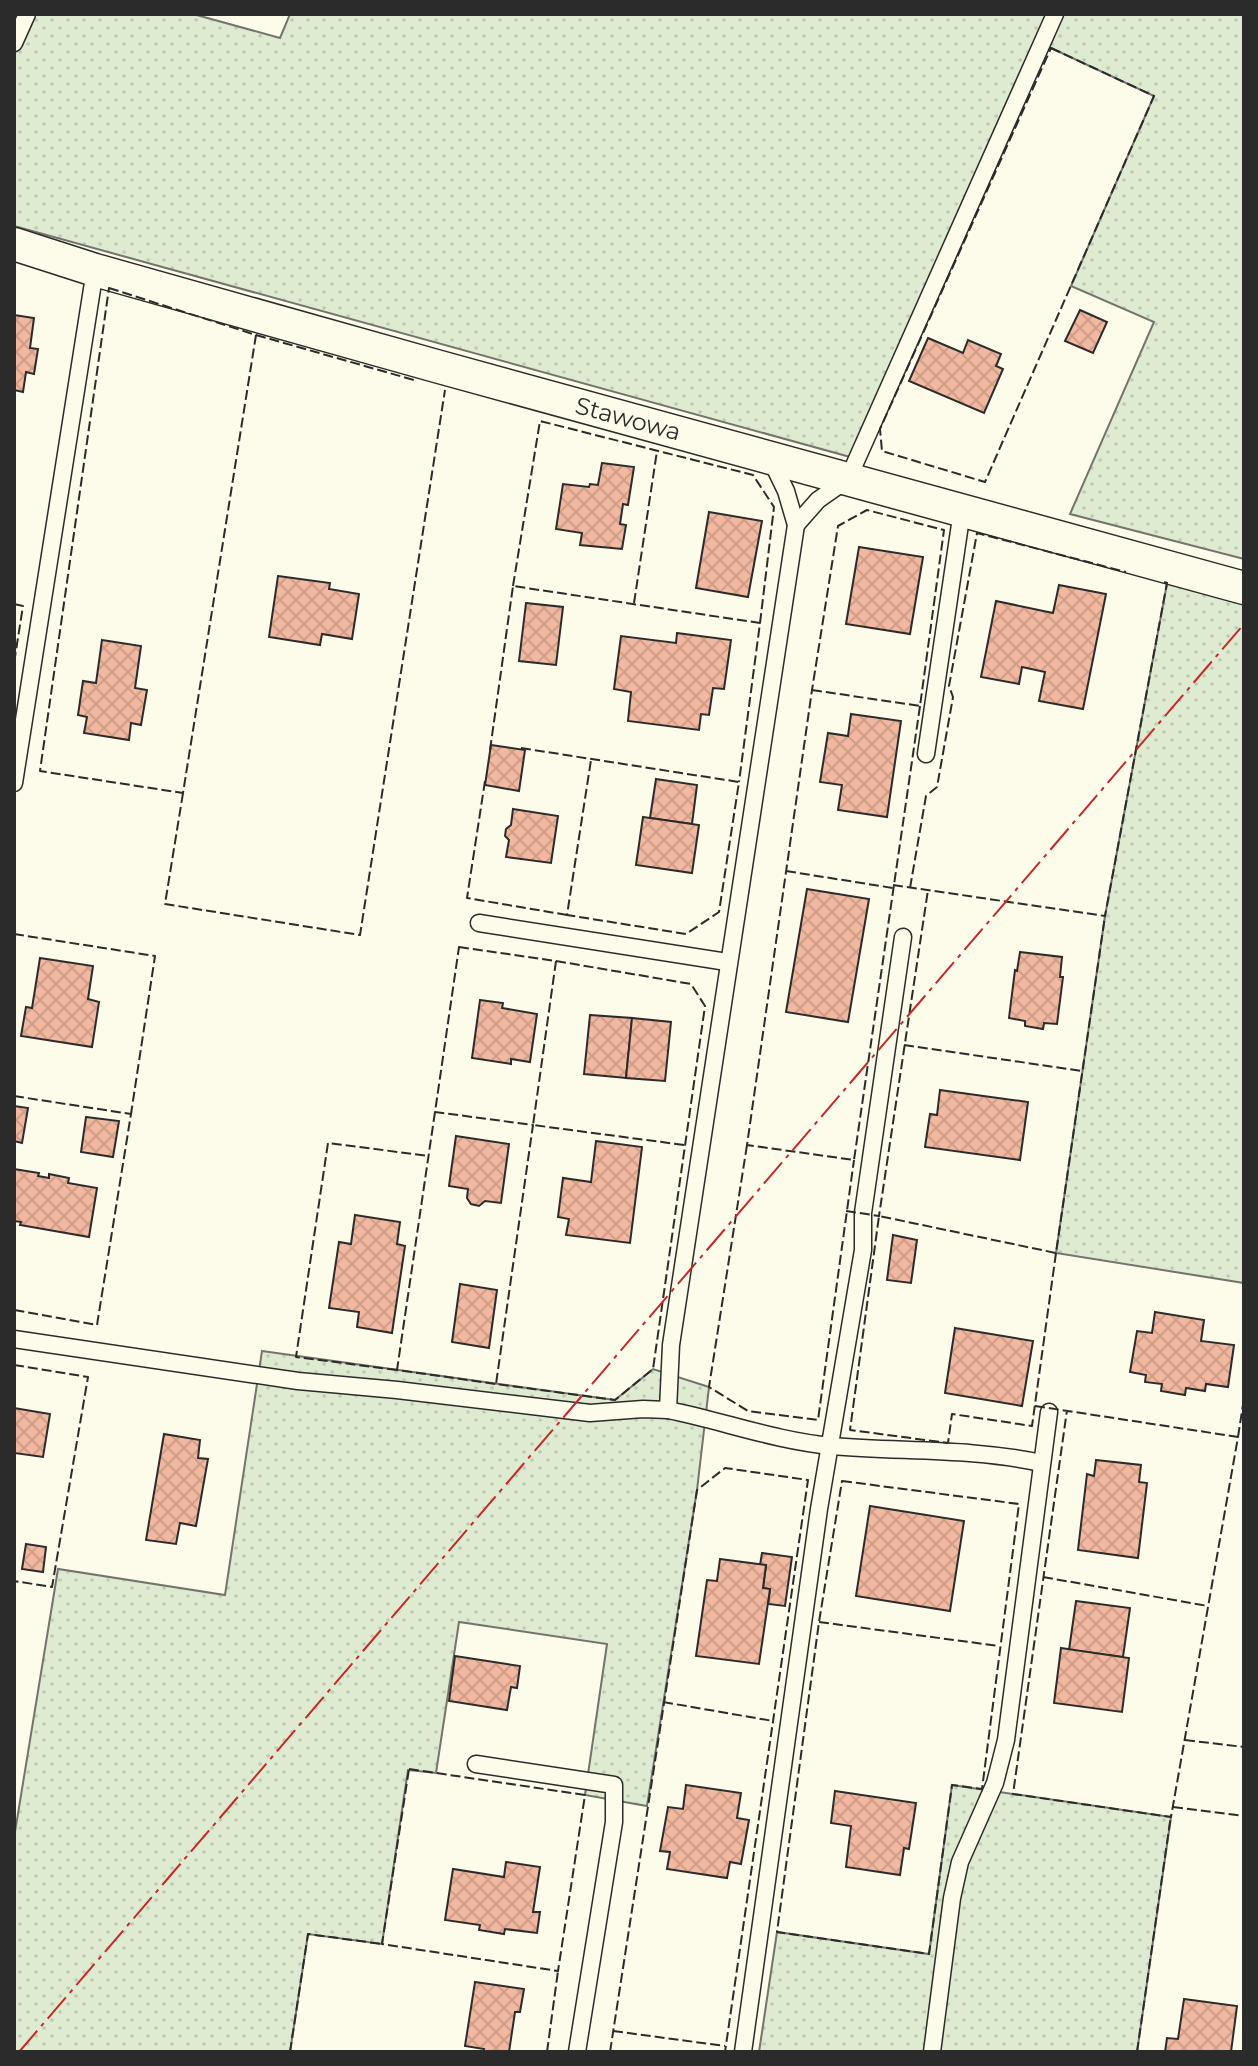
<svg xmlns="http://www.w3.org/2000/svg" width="1258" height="2066" viewBox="0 0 1258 2066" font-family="Montserrat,sans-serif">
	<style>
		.grass { fill: url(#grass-dots); stroke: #74746e; stroke-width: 2 }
		.building { fill: url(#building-cross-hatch); stroke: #2b2b2b; stroke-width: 2 }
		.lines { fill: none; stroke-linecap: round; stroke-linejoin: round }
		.lane-casing { stroke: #2b2b2b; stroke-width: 19 }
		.street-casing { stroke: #2b2b2b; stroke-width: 35 }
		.lane { stroke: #fdfbea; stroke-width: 16 }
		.street { stroke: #fdfbea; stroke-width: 32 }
		.fence { stroke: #2b2b2b; stroke-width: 2; stroke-dasharray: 10 4; stroke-linecap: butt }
		.power { stroke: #c62828; stroke-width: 2; stroke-dasharray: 28 6 4 6; stroke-linecap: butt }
		.labels { text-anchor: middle; stroke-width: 6; stroke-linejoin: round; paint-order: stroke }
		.street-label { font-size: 24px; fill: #2b2b2b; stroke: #fdfbea }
	</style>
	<defs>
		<pattern id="grass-dots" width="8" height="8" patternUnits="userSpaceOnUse" patternTransform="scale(2)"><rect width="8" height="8" fill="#deebd1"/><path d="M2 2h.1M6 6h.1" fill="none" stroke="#bfcab4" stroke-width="1.8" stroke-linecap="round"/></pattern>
		<pattern id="building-cross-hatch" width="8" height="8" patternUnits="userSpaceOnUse" patternTransform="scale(2)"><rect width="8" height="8" fill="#f2b8a0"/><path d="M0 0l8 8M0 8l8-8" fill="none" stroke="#d09e8a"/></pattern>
	</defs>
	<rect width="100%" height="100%" fill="#fdfbea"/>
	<g class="grass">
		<path d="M 14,14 L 193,14 L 280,38 L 290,14 L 1244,14 L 1244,559 L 1070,514 L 1154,322 L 1071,286 L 1154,96 L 1051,48 L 1046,47 L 861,460 L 14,226 Z"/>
		<path d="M 1169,573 L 1244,594 L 1244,1283 L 1056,1253 L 1105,916 Z"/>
		<path d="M 262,1351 L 615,1400 L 653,1369 L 709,1387 L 697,1490 L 647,1806 L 585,1795 L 607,1644 L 459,1622 L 436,1773 L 408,1770 L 382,1944 L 308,1934 L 290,2052 L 14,2052 L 14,1838 L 58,1569 L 225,1595 Z"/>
		<path d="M 952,1785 L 1171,1817 L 1137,2052 L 759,2052 L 777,1932 L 929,1954 Z"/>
	</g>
	<g class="building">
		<path d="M 1080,310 L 1107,322 L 1093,353 L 1065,341 Z"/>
		<path d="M 14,315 L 34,318 L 30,348 L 38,349 L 34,374 L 26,372 L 23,392 L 14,390 Z"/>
		<path d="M 928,338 L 963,353 L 968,340 L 1001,354 L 996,366 L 1003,369 L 984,413 L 909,381 Z"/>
		<path d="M 602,463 L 634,467 L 628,505 L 623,504 L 620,524 L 626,525 L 622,549 L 580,545 L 582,533 L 556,529 L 563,484 L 589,487 L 590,484 L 598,485 Z"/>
		<path d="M 709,512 L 762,521 L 748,597 L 696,588 Z"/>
		<path d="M 859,547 L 923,557 L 910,634 L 846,624 Z"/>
		<path d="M 278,576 L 330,583 L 329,589 L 359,594 L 352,639 L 322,634 L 320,645 L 269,637 Z"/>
		<path d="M 1059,585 L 1106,594 L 1083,709 L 1039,701 L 1045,672 L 1022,667 L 1019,684 L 981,677 L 996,601 L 1053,613 Z"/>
		<path d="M 526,603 L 563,607 L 556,665 L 519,661 Z"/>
		<path d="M 677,633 L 731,640 L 724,689 L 713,688 L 709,715 L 701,714 L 699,730 L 628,721 L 631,692 L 614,689 L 621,636 L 676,643 Z"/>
		<path d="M 102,640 L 141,646 L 135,688 L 147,690 L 141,725 L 131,723 L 129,740 L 84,733 L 87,717 L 78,715 L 83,681 L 96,683 Z"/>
		<path d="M 851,714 L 901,721 L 887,817 L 838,810 L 842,785 L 820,782 L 828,733 L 848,736 Z"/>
		<path d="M 491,745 L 525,750 L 519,791 L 485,785 Z"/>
		<path d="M 656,779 L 697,785 L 692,824 L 650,818 Z"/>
		<path d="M 513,809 L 558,816 L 551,863 L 506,857 L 509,840 L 505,836 L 506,829 L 511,825 Z"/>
		<path d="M 643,817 L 699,825 L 692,873 L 636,865 Z"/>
		<path d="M 807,889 L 869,899 L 848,1022 L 786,1012 Z"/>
		<path d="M 1020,952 L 1062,957 L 1060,977 L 1063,977 L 1057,1024 L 1044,1023 L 1043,1029 L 1025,1026 L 1025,1021 L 1009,1018 L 1015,970 L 1017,971 Z"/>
		<path d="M 40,958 L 93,966 L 88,999 L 99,1002 L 92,1047 L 21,1036 L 26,1007 L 32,1008 Z"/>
		<path d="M 480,1000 L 503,1003 L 502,1008 L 537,1014 L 530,1062 L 511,1059 L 511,1064 L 472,1058 Z"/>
		<path d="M 590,1015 L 632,1018 L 626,1078 L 584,1074 Z"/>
		<path d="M 632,1018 L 671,1022 L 665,1081 L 626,1078 Z"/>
		<path d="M 940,1090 L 1028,1102 L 1020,1160 L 925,1147 L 930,1114 L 937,1115 Z"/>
		<path d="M 14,1106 L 28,1108 L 22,1143 L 14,1141 Z"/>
		<path d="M 86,1117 L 119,1121 L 113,1157 L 81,1152 Z"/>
		<path d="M 456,1136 L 509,1144 L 501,1203 L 485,1201 L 479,1206 L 471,1204 L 467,1198 L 468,1189 L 449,1186 Z"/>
		<path d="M 596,1141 L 642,1147 L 630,1243 L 566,1235 L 569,1219 L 558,1217 L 563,1178 L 591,1182 Z"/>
		<path d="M 14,1169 L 39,1173 L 38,1176 L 49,1178 L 49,1174 L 69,1178 L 68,1183 L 97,1188 L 89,1237 L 20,1225 L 21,1222 L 14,1221 Z"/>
		<path d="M 355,1215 L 400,1222 L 397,1244 L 405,1246 L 392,1333 L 357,1327 L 359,1312 L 329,1308 L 339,1242 L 351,1244 Z"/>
		<path d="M 893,1235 L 917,1240 L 911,1283 L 887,1280 Z"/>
		<path d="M 460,1284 L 497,1290 L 489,1348 L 452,1342 Z"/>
		<path d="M 1155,1312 L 1204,1320 L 1201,1341 L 1234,1345 L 1228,1387 L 1206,1384 L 1205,1391 L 1186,1388 L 1185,1395 L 1161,1391 L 1162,1384 L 1145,1382 L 1146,1375 L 1130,1372 L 1137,1331 L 1152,1333 Z"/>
		<path d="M 955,1328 L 1033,1341 L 1022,1406 L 945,1393 Z"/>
		<path d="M 14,1408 L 50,1414 L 43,1457 L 14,1453 Z"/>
		<path d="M 164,1434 L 200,1440 L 198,1458 L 208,1459 L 196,1526 L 180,1523 L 176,1544 L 146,1540 Z"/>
		<path d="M 1096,1460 L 1141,1465 L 1139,1482 L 1147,1483 L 1138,1558 L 1078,1550 L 1087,1474 L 1094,1476 Z"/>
		<path d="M 870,1506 L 964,1521 L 950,1611 L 856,1596 Z"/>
		<path d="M 26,1544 L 46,1547 L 43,1572 L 22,1569 Z"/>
		<path d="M 762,1553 L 792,1557 L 785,1606 L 768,1604 L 770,1589 L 763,1588 L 766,1565 L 760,1565 Z"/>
		<path d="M 720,1559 L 766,1565 L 763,1588 L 770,1589 L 759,1664 L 696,1656 L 707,1580 L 717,1581 Z"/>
		<path d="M 1076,1601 L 1130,1608 L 1123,1657 L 1069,1650 Z"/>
		<path d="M 1061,1648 L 1129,1658 L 1122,1712 L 1054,1703 Z"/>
		<path d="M 455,1656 L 520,1666 L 517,1688 L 511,1687 L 507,1710 L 449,1701 Z"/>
		<path d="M 686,1785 L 741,1793 L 737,1818 L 749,1820 L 741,1864 L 730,1862 L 727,1878 L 667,1869 L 670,1852 L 660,1851 L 668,1807 L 683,1809 Z"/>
		<path d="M 835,1791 L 916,1803 L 909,1849 L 904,1848 L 900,1875 L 846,1867 L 851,1826 L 831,1823 Z"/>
		<path d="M 506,1862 L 540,1867 L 533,1912 L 540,1912 L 537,1933 L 505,1929 L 504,1934 L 479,1930 L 480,1925 L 445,1920 L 453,1869 L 504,1877 Z"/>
		<path d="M 475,1982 L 524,1989 L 520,2012 L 515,2012 L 509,2052 L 483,2052 L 484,2049 L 465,2046 Z"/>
		<path d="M 1184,1999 L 1237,2006 L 1231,2052 L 1165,2052 L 1167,2038 L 1178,2039 Z"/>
	</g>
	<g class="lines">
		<defs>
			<g id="lane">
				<path d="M 14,43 L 27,14"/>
				<path d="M 771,460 L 786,491 L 796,525 L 671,1345 L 668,1410 C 723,1421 776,1441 832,1446 C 901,1452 972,1448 1041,1463"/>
				<path d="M 796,525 L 818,500 L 848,479 L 1055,14"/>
				<path d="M 926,754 L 962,511"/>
				<path d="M 14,783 L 95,270"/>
				<path d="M 479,923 L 727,962"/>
				<path d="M 14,1339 L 298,1381 L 397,1390 L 590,1413 L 643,1409 L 668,1410"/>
				<path d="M 476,1764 L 614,1785 L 614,1822 L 577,2052"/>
				<path d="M 743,2052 L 819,1509 L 863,1250 L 863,1213 L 903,937"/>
				<path d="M 932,2052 L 952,1898 L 960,1862 L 995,1783 L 1006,1740 L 1049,1412"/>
			</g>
			<path id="street" d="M 14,244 L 95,270 L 436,366 L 1244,588"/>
		</defs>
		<use href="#lane" class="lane-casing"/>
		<use href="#street" class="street-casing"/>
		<use href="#lane" class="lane"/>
		<use href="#street" class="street"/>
		<g class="fence">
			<path d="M 1051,48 L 1154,96 L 985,482 L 882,451 L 880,429 Z"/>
			<path d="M 109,288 L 256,335 L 183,793 L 40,771 Z"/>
			<path d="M 256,335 L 414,380"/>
			<path d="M 513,586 L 540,421 L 753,475 L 774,507 L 760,623"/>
			<path d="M 634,603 L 657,451"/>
			<path d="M 14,604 L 23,606 L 14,663"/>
			<path d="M 812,690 L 920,706 L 944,530 L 867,510 L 838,526 L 812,690 L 747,1145 L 854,1160 L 920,706"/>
			<path d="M 521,748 L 739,782 L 719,912 L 686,934 L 567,915 L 591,760"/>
			<path d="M 490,750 L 513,586 L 760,623 L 739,782"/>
			<path d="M 485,781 L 467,898 L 567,915"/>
			<path d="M 183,793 L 165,904 L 360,935 L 445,390"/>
			<path d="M 786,871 L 893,888"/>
			<path d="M 893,885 L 1105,916 L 1167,583 L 1161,581"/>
			<path d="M 910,888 L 926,796 L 937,787 L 953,697 L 949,686 L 977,533 L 1126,572"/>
			<path d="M 14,934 L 155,956 L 131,1114"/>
			<path d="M 459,947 L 556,961 L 691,984 L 705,1006 L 653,1369 L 615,1400 L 496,1384 L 533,1125 L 435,1112 Z"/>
			<path d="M 556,961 L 533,1125 L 684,1145"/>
			<path d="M 904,1045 L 1082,1071"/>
			<path d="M 14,1096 L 131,1114 L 97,1325 L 14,1310"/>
			<path d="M 435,1112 L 397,1370 L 496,1384"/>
			<path d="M 747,1145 L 709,1387 L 748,1411 L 818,1420 L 854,1160"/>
			<path d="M 846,1211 L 879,1216 L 928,890"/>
			<path d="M 1056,1253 L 1032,1426 L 952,1414 L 948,1443 L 850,1430 L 879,1216 L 1056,1253 L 1105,916"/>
			<path d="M 14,1365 L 88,1377 L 52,1587 L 14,1581"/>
			<path d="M 397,1370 L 296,1357 L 328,1143 L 429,1156"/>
			<path d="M 1035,1406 L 1238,1437 L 1171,1817 L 1013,1794 L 1067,1410"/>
			<path d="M 1238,1437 L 1244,1398"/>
			<path d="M 842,1481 L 1019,1504 L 982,1789 L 952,1785 L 929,1954 L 777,1932 L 819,1622 Z"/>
			<path d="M 1043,1577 L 1208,1606"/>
			<path d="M 819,1622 L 999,1646"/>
			<path d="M 663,1702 L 773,1721"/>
			<path d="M 1185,1740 L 1244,1747"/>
			<path d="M 409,1769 L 585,1795 L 558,1971 L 382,1944 Z"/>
			<path d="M 1173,1807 L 1244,1816"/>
			<path d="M 613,2031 L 725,2046"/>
			<path d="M 290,2052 L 308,1934 L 382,1944"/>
			<path d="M 547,2052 L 558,1971"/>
			<path d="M 610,2052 L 697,1490 L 725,1468 L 808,1480 L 725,2052"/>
			<path d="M 1137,2052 L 1171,1815"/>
		</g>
		<path class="power" d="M 19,2052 L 1244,624"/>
	</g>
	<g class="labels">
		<g class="street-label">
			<text transform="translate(628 419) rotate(15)" y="8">Stawowa</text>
		</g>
	</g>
	<rect width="1258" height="2066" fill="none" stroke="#2b2b2b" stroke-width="32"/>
</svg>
